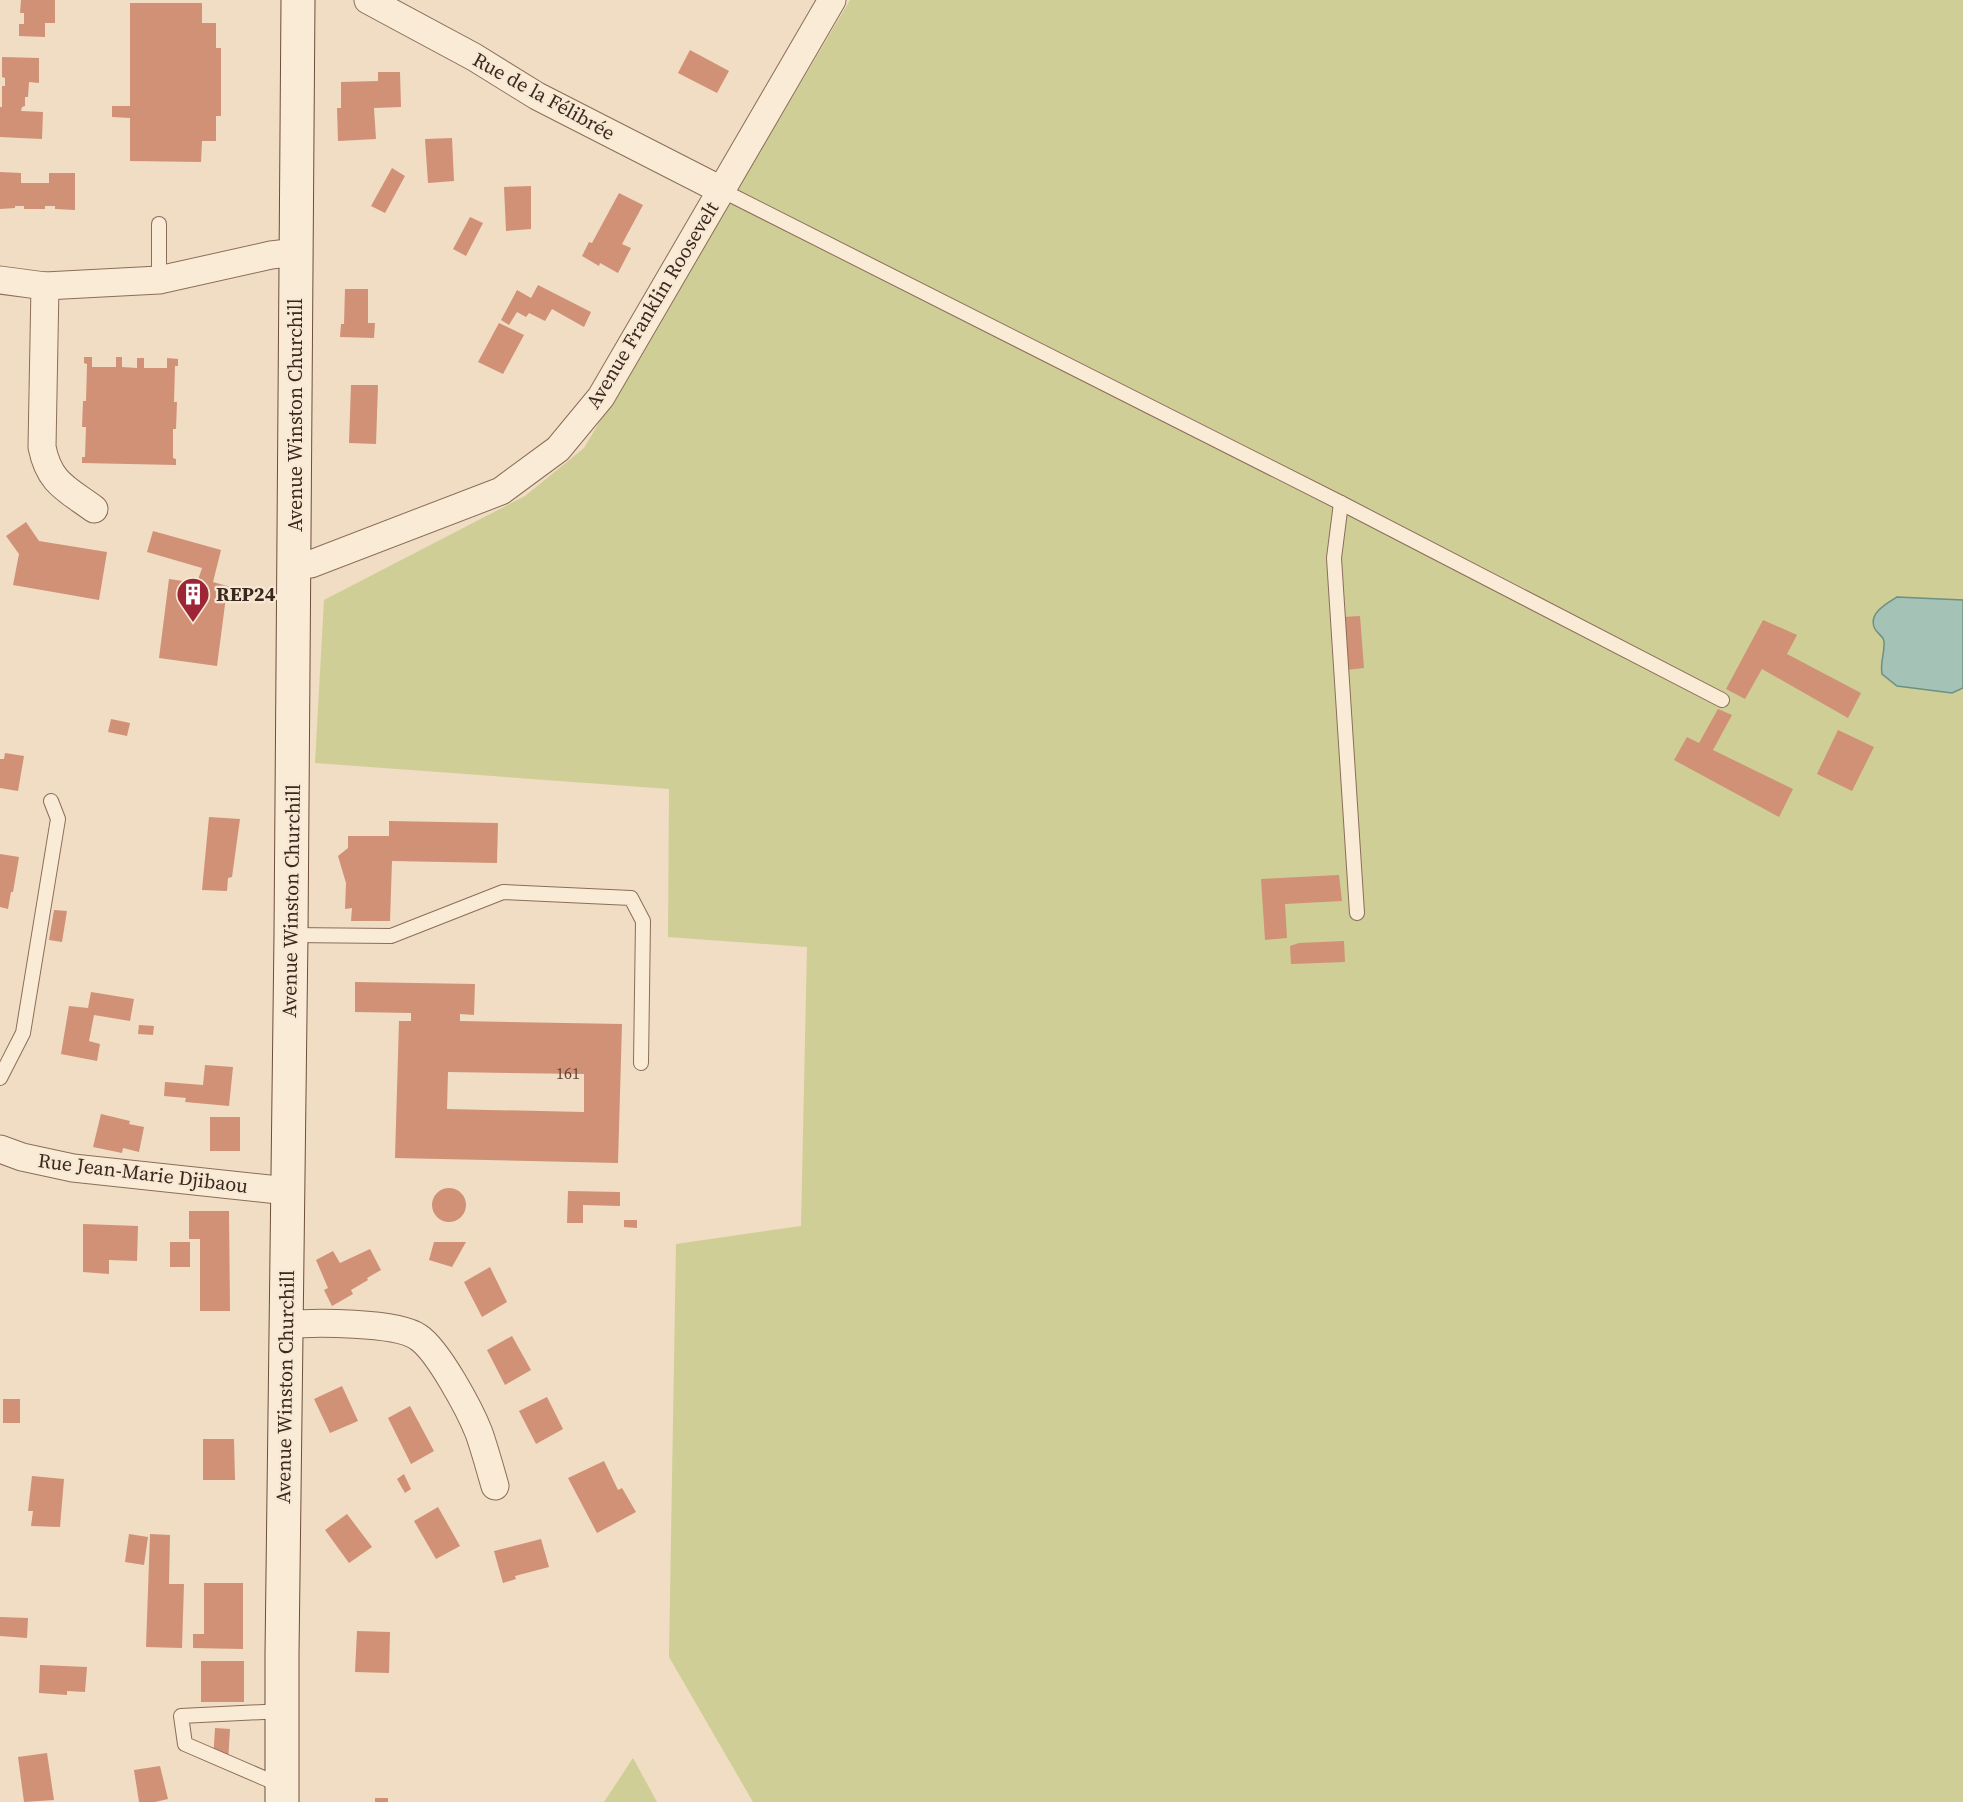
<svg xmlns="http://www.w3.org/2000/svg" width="1963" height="1802" viewBox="0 0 1963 1802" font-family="'Source Serif 4',serif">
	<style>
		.green { fill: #cfce96 }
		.water { fill: #a5c2b6; stroke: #6b9183; stroke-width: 1.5 }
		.building { fill: #d09177; fill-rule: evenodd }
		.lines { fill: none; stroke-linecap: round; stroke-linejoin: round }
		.lane-casing { stroke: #8b6d59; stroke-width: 16 }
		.street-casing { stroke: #8b6d59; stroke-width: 29 }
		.secondary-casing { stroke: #6d4e3c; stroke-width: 35 }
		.lane { stroke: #faebd7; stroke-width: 14 }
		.street { stroke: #faebd7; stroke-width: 27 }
		.secondary { stroke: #faebd7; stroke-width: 33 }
		.labels { text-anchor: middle; stroke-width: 4.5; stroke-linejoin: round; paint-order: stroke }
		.number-label { font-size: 16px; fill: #604234 }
		.street-label { font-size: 20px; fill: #3a281e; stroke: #f7e8d3 }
		.poi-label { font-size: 20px; font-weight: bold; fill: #3a281e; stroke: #f7e8d3; text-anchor: start }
	</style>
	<rect width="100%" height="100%" fill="#f0ddc3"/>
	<g class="green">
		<path d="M 850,0 L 1963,0 L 1963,1802 L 753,1802 L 669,1657 L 676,1244 L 801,1226 L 807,947 L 668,937 L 669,789 L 315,763 L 324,600 L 525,496 L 584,448 Z"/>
		<path d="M 633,1758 L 657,1802 L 604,1802 Z"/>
	</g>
	<path class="water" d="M 1897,597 L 1963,600 L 1963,688 L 1952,693 L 1897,686 L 1882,674 C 1880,663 1884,656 1884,645 C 1885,636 1879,636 1875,629 C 1867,614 1887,603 1897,597 Z"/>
	<g class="building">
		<path d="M 21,0 L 55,0 L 55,23 L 45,23 L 45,37 L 19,36 L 19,24 L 24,24 L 24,13 L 20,13 Z"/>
		<path d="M 130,3 L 202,3 L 202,23 L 216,23 L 216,48 L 221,48 L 221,116 L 216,116 L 216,141 L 202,141 L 201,162 L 130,161 L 130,118 L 112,117 L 112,106 L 130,106 Z"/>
		<path d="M 690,50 L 729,71 L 717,93 L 678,73 Z"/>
		<path d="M 2,57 L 39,58 L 39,83 L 29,82 L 28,97 L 25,97 L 25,106 L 22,107 L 21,111 L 43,112 L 42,139 L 0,137 L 0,107 L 2,107 L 2,86 L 5,86 L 5,78 L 2,77 Z"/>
		<path d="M 378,72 L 400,72 L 401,107 L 374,108 L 376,139 L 338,141 L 337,108 L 341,108 L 341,82 L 378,81 Z"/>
		<path d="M 452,138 L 454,181 L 428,183 L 425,139 Z"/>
		<path d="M 392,168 L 405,176 L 385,213 L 371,206 Z"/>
		<path d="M 0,172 L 21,173 L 21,183 L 49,183 L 49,173 L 75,173 L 75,210 L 55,209 L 55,206 L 45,206 L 45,209 L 24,209 L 24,206 L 15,206 L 15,208 L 0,209 Z"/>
		<path d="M 531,186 L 531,229 L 506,231 L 504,187 Z"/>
		<path d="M 619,193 L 643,205 L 622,244 L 631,248 L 618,273 L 600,263 L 599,266 L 582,256 L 589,242 L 592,243 Z"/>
		<path d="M 470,217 L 483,223 L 466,256 L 453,249 Z"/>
		<path d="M 538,285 L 591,312 L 584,327 L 552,309 L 545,321 L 529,313 L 526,317 L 517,312 L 509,325 L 501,320 L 517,290 L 531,298 Z"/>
		<path d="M 345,289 L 368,289 L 368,323 L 375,323 L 374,338 L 340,337 L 341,324 L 344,324 Z"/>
		<path d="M 499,323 L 524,335 L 503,374 L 478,362 Z"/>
		<path d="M 84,357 L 92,357 L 92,367 L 116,367 L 116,357 L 122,357 L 122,367 L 137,368 L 137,358 L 144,358 L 144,368 L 167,368 L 167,358 L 178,359 L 178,366 L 175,366 L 174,402 L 177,402 L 176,429 L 173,429 L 173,458 L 176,459 L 176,465 L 82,463 L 82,457 L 85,457 L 86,427 L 82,427 L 83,401 L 86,401 L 87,364 L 84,363 Z"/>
		<path d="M 351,385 L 378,385 L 376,444 L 349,443 Z"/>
		<path d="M 26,522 L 39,541 L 107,552 L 99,600 L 13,585 L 19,554 L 6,536 Z"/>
		<path d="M 153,531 L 221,550 L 213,582 L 234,588 L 233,590 L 227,589 L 217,666 L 159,658 L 169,579 L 197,583 L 202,568 L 147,552 Z"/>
		<path d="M 1360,616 L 1364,668 L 1346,670 L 1343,617 Z"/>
		<path d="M 1763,620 L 1797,635 L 1787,654 L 1861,693 L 1848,718 L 1762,669 L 1745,699 L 1726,689 Z"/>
		<path d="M 1718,709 L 1732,715 L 1713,750 L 1793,789 L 1779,817 L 1674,760 L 1687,737 L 1699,743 Z"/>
		<path d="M 111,719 L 130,723 L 127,736 L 108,732 Z"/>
		<path d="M 1838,730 L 1874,747 L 1852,791 L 1817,774 Z"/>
		<path d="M 5,753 L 24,756 L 18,791 L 0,788 L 0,759 L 4,759 Z"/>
		<path d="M 209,817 L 240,819 L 232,877 L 228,878 L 227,891 L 202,890 Z"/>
		<path d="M 389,821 L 498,823 L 497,863 L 392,861 L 390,921 L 351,921 L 352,908 L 345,909 L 346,883 L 338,856 L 348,848 L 348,836 L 389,836 Z"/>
		<path d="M 0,854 L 19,857 L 13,892 L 11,892 L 8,909 L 0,907 Z"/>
		<path d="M 1339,875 L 1342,901 L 1285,904 L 1287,938 L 1265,940 L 1261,879 Z"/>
		<path d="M 54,910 L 67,911 L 62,942 L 49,940 Z"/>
		<path d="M 1344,941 L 1345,962 L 1291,964 L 1290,946 L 1299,943 Z"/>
		<path d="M 355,982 L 475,984 L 474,1015 L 460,1014 L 460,1021 L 622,1024 L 618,1163 L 395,1158 L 399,1021 L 411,1021 L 411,1013 L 355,1012 ZM 448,1072 L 584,1074 L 584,1112 L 447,1109 Z"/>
		<path d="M 91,992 L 134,999 L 130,1021 L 94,1015 L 89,1041 L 100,1044 L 97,1061 L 61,1054 L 69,1006 L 88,1008 Z"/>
		<path d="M 139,1025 L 154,1026 L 153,1035 L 138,1034 Z"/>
		<path d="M 205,1065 L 233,1067 L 229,1106 L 185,1102 L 186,1098 L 164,1096 L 165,1082 L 203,1085 Z"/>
		<path d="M 101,1114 L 130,1121 L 129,1124 L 144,1127 L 139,1152 L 123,1148 L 122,1153 L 93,1147 Z"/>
		<rect x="210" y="1117" width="30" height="34"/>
		<circle cx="449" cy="1205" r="17"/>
		<path d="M 568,1191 L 620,1192 L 620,1206 L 583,1205 L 583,1223 L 567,1223 Z"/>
		<path d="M 189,1211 L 229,1211 L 230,1311 L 200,1311 L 200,1239 L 189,1239 Z"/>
		<path d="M 624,1220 L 637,1220 L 637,1228 L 624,1227 Z"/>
		<path d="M 83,1224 L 138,1226 L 137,1261 L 109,1260 L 109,1274 L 83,1272 Z"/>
		<rect x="170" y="1242" width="20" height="25"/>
		<path d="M 434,1242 L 466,1242 L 452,1267 L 429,1260 Z"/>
		<path d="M 370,1249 L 381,1270 L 367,1278 L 368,1280 L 351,1290 L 353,1294 L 332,1306 L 324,1290 L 328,1288 L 316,1260 L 333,1251 L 340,1263 Z"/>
		<path d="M 490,1267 L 507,1302 L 482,1317 L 464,1282 Z"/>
		<path d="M 512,1336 L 531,1370 L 505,1385 L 487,1350 Z"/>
		<path d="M 342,1386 L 358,1421 L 330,1433 L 314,1399 Z"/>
		<path d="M 547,1397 L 563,1429 L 536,1444 L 519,1411 Z"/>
		<rect x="3" y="1399" width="17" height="24"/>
		<path d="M 410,1406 L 434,1451 L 411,1464 L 388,1418 Z"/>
		<path d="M 203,1439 L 234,1439 L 235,1480 L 203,1480 Z"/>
		<path d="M 604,1461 L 618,1490 L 622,1488 L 636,1512 L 597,1533 L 568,1478 Z"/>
		<path d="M 404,1474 L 411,1489 L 405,1493 L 397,1479 Z"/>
		<path d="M 32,1476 L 64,1479 L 60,1527 L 31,1526 L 33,1511 L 28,1511 Z"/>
		<path d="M 438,1507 L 460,1546 L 436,1559 L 414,1521 Z"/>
		<path d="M 347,1514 L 372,1547 L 349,1563 L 325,1530 Z"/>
		<path d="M 129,1534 L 148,1537 L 144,1565 L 125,1562 Z"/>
		<path d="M 150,1534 L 170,1535 L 169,1584 L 184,1584 L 182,1648 L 146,1647 Z"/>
		<path d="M 541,1539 L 549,1567 L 515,1576 L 516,1579 L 503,1583 L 494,1551 Z"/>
		<path d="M 204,1583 L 243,1583 L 243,1649 L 193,1648 L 193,1634 L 204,1634 Z"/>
		<path d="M 0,1617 L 28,1618 L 27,1638 L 0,1636 Z"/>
		<path d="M 357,1631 L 390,1632 L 389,1673 L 355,1672 Z"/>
		<rect x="201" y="1661" width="43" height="41"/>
		<path d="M 40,1665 L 87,1667 L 85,1692 L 67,1691 L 67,1695 L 39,1693 Z"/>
		<path d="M 215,1728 L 230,1729 L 228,1762 L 213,1761 Z"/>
		<path d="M 47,1753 L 54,1800 L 24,1802 L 18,1757 Z"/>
		<path d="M 160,1766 L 168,1799 L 155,1802 L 139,1802 L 134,1770 Z"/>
		<rect x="375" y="1798" width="13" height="4"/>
	</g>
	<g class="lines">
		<defs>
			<g id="lane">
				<path d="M 721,190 L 1341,503 L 1722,700"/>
				<path d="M 159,280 L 159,224"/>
				<path d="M 1341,503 L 1334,558 L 1357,913"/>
				<path d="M 291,935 L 391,936 L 503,892 L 631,898 L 643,921 L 641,1063"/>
				<path d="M 0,1078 L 23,1033 L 58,819 L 51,801"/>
				<path d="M 280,1785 L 185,1744 L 181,1716 L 282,1711"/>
			</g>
			<g id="street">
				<path d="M 368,0 L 474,57 L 537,96 L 721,190"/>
				<path d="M 0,280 L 45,286 L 159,280 L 271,255 L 297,252"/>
				<path d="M 45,286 L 42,447 C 49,483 67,489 94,509"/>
				<path d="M 294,565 L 311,564 L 501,491 L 558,449 L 601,397 L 832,0"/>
				<path d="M 0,1149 L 22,1157 L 73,1168 L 288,1191"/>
				<path d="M 286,1325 C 313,1322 397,1322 418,1337 C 438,1350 470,1410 479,1433 C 485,1450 490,1469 495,1486"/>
			</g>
			<path id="secondary" d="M 282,1802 L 282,1654 L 291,935 L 298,0"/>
		</defs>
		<use href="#lane" class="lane-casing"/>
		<use href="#street" class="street-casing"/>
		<use href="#secondary" class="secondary-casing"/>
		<use href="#lane" class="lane"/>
		<use href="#street" class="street"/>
		<use href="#secondary" class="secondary"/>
	</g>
	<defs>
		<symbol id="building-pin" viewBox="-11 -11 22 30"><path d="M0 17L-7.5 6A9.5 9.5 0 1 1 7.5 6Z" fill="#9c2636" stroke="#f7e8d3"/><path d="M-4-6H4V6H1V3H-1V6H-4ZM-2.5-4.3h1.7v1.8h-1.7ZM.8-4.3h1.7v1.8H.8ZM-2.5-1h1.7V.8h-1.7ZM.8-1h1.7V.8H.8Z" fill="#fff"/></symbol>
	</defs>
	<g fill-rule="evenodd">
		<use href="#building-pin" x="174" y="575" width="38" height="52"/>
	</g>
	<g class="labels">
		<g class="number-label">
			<text x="568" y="1079">161</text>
		</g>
		<g class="street-label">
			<text transform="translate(544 96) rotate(29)" y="7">Rue de la Félibrée</text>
			<text transform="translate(652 305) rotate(-59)" y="7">Avenue Franklin Roosevelt</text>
			<text transform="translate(295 415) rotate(-90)" y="7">Avenue Winston Churchill</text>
			<text transform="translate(291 901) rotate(-89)" y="7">Avenue Winston Churchill</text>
			<text transform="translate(143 1173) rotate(7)" y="7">Rue Jean-Marie Djibaou</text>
			<text transform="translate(285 1387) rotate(-89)" y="7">Avenue Winston Churchill</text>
		</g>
		<g class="poi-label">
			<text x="216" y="601">REP24</text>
		</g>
	</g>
</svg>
